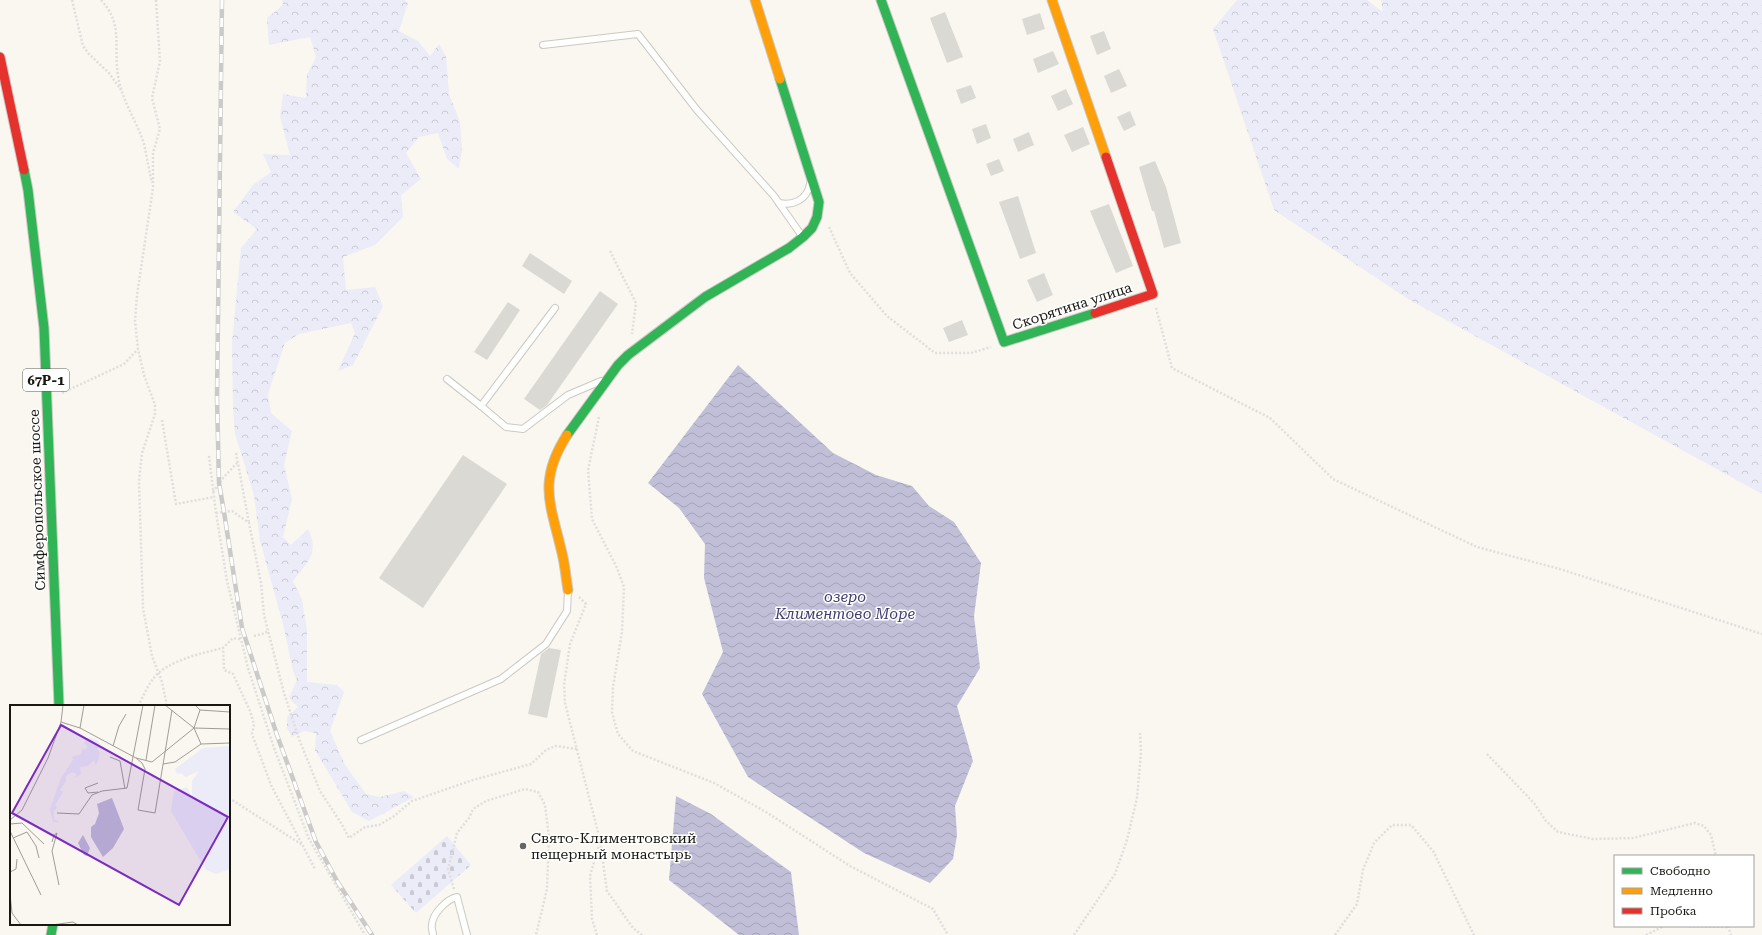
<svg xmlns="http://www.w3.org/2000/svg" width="1762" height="935" viewBox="0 0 1762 935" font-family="'Roboto Serif',serif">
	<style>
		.forest { fill: url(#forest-crowns) }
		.cemetery { fill: url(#cemetery-stones) }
		.water { fill: url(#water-waves) }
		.building { fill: #dbd9d3 }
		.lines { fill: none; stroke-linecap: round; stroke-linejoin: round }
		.lane-casing { stroke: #cbc9c4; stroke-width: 8 }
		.fast-casing { stroke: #cbc9c4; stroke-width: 11 }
		.slow-casing { stroke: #cbc9c4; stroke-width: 11 }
		.jam-casing { stroke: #cbc9c4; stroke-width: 11 }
		.path { stroke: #dfdedc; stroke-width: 2.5; stroke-dasharray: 2 2; stroke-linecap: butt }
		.lane { stroke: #fefefd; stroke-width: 6 }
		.fast { stroke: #30b455; stroke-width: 9 }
		.slow { stroke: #ff9f0a; stroke-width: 9 }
		.jam { stroke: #e5322d; stroke-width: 9 }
		.rail-casing { stroke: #cbcac8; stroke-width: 4.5 }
		.rail { stroke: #fff; stroke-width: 3; stroke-dasharray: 9; stroke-linecap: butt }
		.poi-dot { fill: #676560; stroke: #fff; stroke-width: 1.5 }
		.labels { text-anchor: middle; stroke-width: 3; stroke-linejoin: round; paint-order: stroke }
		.shield { fill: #fff; stroke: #5d5d59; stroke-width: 1 }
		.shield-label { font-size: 13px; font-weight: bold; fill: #181712 }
		.street-label { font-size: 14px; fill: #181712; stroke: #fff }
		.poi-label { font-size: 14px; fill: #181712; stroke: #fff; text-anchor: start }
		.water-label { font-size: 15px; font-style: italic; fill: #423e70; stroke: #fff }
		.inset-road { fill: none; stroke: #a09d97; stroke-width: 1 }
		.view { fill: #7b2cbf; fill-opacity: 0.15; stroke: #7b2cbf; stroke-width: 2 }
		.inset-edge { fill: none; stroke: #181712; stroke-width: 2 }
	</style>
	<defs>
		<pattern id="forest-crowns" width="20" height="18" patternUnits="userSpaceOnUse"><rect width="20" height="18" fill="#ecebf8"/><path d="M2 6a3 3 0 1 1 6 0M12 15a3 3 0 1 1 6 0" fill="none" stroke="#cac9d4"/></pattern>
		<pattern id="cemetery-stones" width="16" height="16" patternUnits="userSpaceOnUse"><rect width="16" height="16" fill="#ecebf8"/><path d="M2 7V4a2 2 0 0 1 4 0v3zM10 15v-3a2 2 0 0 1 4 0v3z" fill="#cac9d4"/></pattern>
		<pattern id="water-waves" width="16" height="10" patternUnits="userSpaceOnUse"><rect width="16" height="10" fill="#c0bfd7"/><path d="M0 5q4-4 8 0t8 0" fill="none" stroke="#a4a3b8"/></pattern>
	</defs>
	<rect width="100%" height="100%" fill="#faf7f0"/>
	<g class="forest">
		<path d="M 282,0 L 405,0 L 408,3 L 399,31 L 418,41 L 430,56 L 439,44 L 446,56 L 449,94 L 460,122 L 462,149 L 459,169 L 447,159 L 438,133 L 419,137 L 406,153 L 421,179 L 401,195 L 403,217 L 375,245 L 343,257 L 346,290 L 375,287 L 383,306 L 353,365 L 338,371 L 355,333 L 351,323 L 299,334 L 285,343 L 268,394 L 271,413 L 292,431 L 284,465 L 292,499 L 283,537 L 291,545 L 308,529 C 320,554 307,562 293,581 L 302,600 L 307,630 L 307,682 L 337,685 L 344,692 L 330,731 L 345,765 L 366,794 L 380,797 L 404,791 L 414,797 L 369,821 L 352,812 L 315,750 L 316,733 L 304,731 L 292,737 L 287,728 L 287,717 L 298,707 L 289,698 L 297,680 L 293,671 L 283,624 L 260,541 L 254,495 L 235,434 L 233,407 L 232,343 L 241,248 L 257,229 L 233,212 L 253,185 L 271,172 L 263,154 L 290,155 L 280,116 L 283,94 L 306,98 L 307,75 L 316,57 L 310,37 L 269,45 L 267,18 L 283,5 Z"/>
		<path d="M 1237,0 L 1367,0 L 1383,12 L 1381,0 L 1762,0 L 1762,494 L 1408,299 L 1274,210 L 1213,29 Z"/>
	</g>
	<path class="cemetery" d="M 447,836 L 471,865 L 416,913 L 391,885 Z"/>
	<g class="water">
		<path d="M 738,365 L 833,453 L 876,475 L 912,486 L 929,506 L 954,522 L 981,563 L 974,616 L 980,668 L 957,706 L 973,761 L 955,806 L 957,835 L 953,859 L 930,883 L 864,853 L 748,777 L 702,694 L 723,652 L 704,578 L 705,544 L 679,508 L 648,483 Z"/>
		<path d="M 676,796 L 711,814 L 791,872 L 799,935 L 739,935 L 669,880 Z"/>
	</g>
	<g class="building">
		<path d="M 945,12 L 963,57 L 947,63 L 930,18 Z"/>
		<path d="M 1040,13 L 1045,29 L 1027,35 L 1022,19 Z"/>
		<path d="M 1104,31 L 1111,49 L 1097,55 L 1090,36 Z"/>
		<path d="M 1053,51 L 1059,64 L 1038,73 L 1033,59 Z"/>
		<path d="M 1119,69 L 1127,86 L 1111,93 L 1104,76 Z"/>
		<path d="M 971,85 L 976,98 L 961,104 L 956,90 Z"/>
		<path d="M 1066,89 L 1073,104 L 1058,111 L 1051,96 Z"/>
		<path d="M 1130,111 L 1136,125 L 1124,131 L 1117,117 Z"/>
		<path d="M 986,124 L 991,138 L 977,144 L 972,129 Z"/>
		<path d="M 1083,127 L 1090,144 L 1072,152 L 1064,135 Z"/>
		<path d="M 1029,132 L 1034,145 L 1018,152 L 1013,139 Z"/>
		<path d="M 999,159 L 1004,171 L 991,176 L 986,164 Z"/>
		<path d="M 1155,161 L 1166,187 L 1181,243 L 1164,248 L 1154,211 L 1152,211 L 1139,167 Z"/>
		<path d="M 1018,196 L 1036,253 L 1020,259 L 999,202 Z"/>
		<path d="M 1109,204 L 1133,266 L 1116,273 L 1090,211 Z"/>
		<path d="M 530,253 L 572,281 L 564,294 L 522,266 Z"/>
		<path d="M 1044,273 L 1053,295 L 1037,302 L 1027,280 Z"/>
		<path d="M 600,291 L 618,304 L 547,405 L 540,410 L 524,399 Z"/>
		<path d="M 508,302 L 520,310 L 487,360 L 474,352 Z"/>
		<path d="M 962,320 L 968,335 L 949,342 L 943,328 Z"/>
		<path d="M 463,455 L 507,484 L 423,608 L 379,578 Z"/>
		<path d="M 549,648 L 561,650 L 547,718 L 528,714 L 541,654 Z"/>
	</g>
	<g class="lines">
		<defs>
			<g id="lane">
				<path d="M 543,45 L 638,34 L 697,110 L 774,196 L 802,236"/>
				<path d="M 779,203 C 793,206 807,200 810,184"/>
				<path d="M 555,308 L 481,406 L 506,427 L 523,429 L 568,395 L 601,381"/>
				<path d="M 447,379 L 481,406"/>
				<path d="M 361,740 L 501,679 L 546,644 L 567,611 L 568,591"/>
				<path d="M 433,935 C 433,932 431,928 432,925 C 432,914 447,899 457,897 L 467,935"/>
			</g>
			<g id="fast">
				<path d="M 881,0 L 1004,342 L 1095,313"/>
				<path d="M 24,170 L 28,190 L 44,328 L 59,706"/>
				<path d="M 567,435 L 618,365 L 628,355 L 705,297 L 789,248 L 803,237 L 812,228 L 817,217 L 819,202 L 780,79"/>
				<path d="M 51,935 L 53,924"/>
			</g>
			<g id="slow">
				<path d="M 755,0 L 780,79"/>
				<path d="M 1052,0 L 1106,157"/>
				<path d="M 567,435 C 537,482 551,505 562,553 C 565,565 566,578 568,590"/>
			</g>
			<g id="jam">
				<path d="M 0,57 L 24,170"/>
				<path d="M 1095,313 L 1153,294 L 1106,157"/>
			</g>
		</defs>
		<use href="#lane" class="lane-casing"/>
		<use href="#fast" class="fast-casing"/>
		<use href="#slow" class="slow-casing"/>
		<use href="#jam" class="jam-casing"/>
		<g class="path">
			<path d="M 72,0 L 83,46 L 89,54 L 109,73 L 121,90"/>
			<path d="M 101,0 C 124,25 113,45 118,75 C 121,100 137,121 144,144 C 147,157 149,170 152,183"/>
			<path d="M 156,0 L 160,61 L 152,98 L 160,129 L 153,153 L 153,188 L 137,295 L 135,321 L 138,349 L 144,375 L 155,405 L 155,414 L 142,453 L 139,481 L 143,608 L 152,656 L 162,682 L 166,701 L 166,706"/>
			<path d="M 829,227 L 850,273 L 887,316 L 935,353 L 971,353 L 991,347"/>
			<path d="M 610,251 L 636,303 L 632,334"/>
			<path d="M 1156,308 L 1172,368 L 1270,418 L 1333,479 L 1477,547 L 1560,569 L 1762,634"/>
			<path d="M 62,393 L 124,364 L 138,349"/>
			<path d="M 599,417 L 588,470 L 592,519 L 617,568 L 624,587 L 622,632 L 613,687 L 612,712 L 618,734 L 633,751 L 714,783 L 766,812 L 850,866 L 933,909 L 948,935"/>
			<path d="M 162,420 L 176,504 L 214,497"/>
			<path d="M 236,453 L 249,523"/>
			<path d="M 209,456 L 216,513 L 227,581 L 248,668 L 274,748 L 309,839 L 365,935"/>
			<path d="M 213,492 L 223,478 L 237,463"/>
			<path d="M 216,513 L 232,511 L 249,523 L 261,583 L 264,615 L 284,693 L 299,739 L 320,791 L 341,823 L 349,838 L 365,827 L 379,825 L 394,816 L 412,801 L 473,780 L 531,764 L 546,750 L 555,746 L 577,749"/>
			<path d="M 579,597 L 586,604 L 570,644 L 564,685 L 565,703 L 600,840 L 607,891 L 633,928 L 642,935"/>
			<path d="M 254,636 L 262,634 L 269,631"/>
			<path d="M 240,639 L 233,638 L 223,648 L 224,670 L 233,674 L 250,711 L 254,724 L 252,734 L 271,785 L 315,869"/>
			<path d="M 138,706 C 143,697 147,687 153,679 C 166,661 202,653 223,648"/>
			<path d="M 1487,754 L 1534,803 L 1546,821 L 1558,832 L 1593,839 L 1633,838 L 1695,823 L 1704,826 L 1711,835 L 1716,856"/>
			<path d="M 229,798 L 304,846"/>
			<path d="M 454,889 L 448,869 L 457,833 L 469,818 L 473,809 L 486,801 L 525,789 L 538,792 L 545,805 L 549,837 L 547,889 L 536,935"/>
			<path d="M 1685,926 L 1728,927"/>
			<path d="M 1728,926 L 1731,935"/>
			<path d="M 597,935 L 592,919 L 590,876 L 600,842"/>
			<path d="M 1074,935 L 1115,874 L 1127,840 L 1137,798 L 1141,752 L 1140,733"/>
			<path d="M 1335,935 L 1357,904 L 1363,870 L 1374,843 L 1392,825 L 1411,825 L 1433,851 L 1474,935"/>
			<path d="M 1646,935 L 1664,926"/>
		</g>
		<use href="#lane" class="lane"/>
		<use href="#fast" class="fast"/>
		<use href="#slow" class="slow"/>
		<use href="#jam" class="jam"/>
		<defs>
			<path id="rail" d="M 222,0 L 217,398 L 219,483 L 224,512 L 242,628 L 277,735 L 316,842 L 337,881 L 372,935"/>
		</defs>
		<use href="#rail" class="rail-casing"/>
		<use href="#rail" class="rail"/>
	</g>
	<circle class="poi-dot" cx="523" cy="846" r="4"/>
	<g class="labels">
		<rect class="shield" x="23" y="369" width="46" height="22" rx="3"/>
		<g class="shield-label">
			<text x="46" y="385">67Р-1</text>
		</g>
		<g class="street-label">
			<text transform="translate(1072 306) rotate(-18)" y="5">Скорятина улица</text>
			<text transform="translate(37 500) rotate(-92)" y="5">Симферопольское шоссе</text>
		</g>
		<g class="poi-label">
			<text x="531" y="843">Свято-Климентовский<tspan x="531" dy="16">пещерный монастырь</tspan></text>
		</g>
		<g class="water-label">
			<text x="845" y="602">озеро<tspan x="845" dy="17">Климентово Море</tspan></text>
		</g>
	</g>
	<g transform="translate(10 705)">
		<rect width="220" height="220" fill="#faf7f0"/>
		<path d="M 78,32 L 88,35 L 90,41 L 87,44 L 90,48 L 88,55 L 86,60 L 84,55 L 78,61 L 70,62 L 71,69 L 65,73 L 67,69 L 62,67 L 56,71 L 56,76 L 50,85 L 53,87 L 45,100 L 47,103 L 44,106 L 44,114 L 49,117 L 43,117 L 40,104 L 51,73 L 63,55 L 62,52 L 71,49 L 73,43 L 75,45 L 78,42 L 74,38 ZM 220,41 L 220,164 L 206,169 L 196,165 L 161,106 L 164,86 L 177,82 L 182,93 L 182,76 L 189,66 L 176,72 L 170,68 L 167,69 L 165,64 L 193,43 Z" fill="#ecebf8"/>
		<path d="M 102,93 L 114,124 L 103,143 L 93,152 L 81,132 L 81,122 L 85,119 L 89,108 L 87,99 ZM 73,130 L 80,143 L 77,151 L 74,150 L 68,138 Z" fill="#c0bfd7"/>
		<path class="inset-road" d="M 155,0 L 184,23 L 191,39M 190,5 L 220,7M 51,17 L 70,23 L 126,53 L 142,57 L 184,23M 70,23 L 74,0M 184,23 L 220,24M 184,23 L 190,5 L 185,0M 103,41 L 109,21 L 116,9M 100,52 L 110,56 L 115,84M 126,53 L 132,58 L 135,64 L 128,105 L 145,108 L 162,5M 136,55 L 145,0M 153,59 L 165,57 L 191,39 L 220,38M 88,78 L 75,83 L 78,88 L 88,87M 47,108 L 69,109 L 82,90 L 92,86 L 117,83 L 133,0M 0,115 L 12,105 L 38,53 L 51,17 L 53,0M 0,119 L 12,118 L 34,139M 0,126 L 31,190M 3,133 L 17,127 L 26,141 L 29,153M 42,137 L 44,130 L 47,128 L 42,146 L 49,180M 0,167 L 6,164 L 7,154M 0,189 L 2,208 L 11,220M 42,220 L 63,217 L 68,220"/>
		<path class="view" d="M 51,20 L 218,112 L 169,200 L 2,108 Z"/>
		<rect width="220" height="220" class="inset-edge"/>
	</g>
	<rect x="1614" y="855" width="140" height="72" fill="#ffffff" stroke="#a3a2a0"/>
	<rect x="1622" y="868" width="20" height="6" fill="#30b455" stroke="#a3a2a0"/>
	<text x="1650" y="875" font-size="12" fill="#181712">Свободно</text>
	<rect x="1622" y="888" width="20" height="6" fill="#ff9f0a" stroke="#a3a2a0"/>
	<text x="1650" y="895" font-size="12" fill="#181712">Медленно</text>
	<rect x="1622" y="908" width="20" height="6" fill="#e5322d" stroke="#a3a2a0"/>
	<text x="1650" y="915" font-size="12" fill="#181712">Пробка</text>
</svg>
